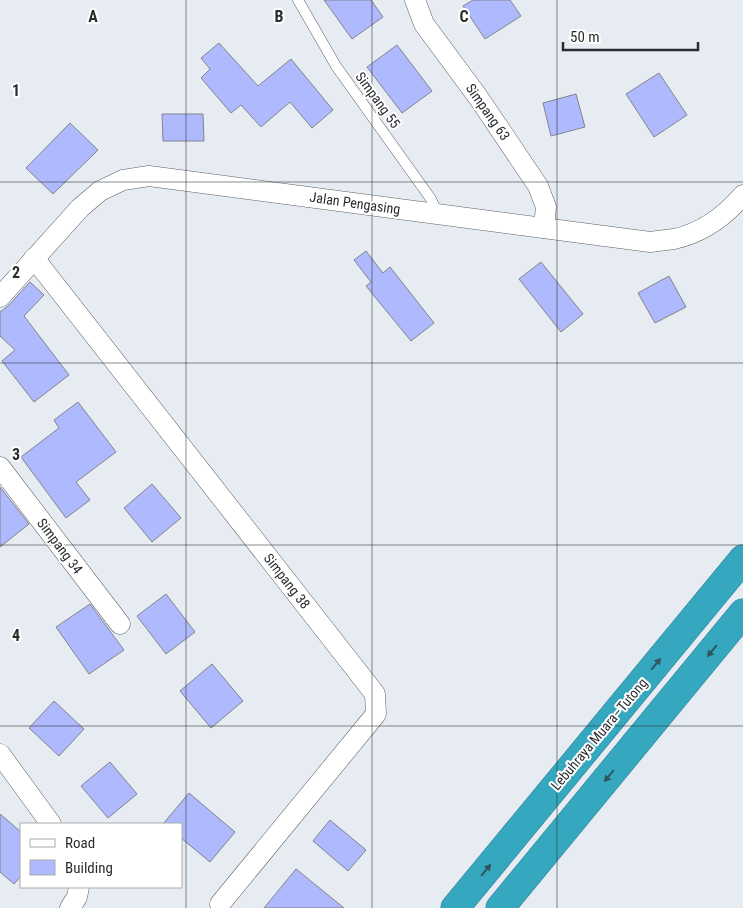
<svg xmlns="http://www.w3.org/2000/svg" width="743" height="908" viewBox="0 0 743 908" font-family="'Roboto Condensed',sans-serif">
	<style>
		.building { fill: #afb9fe; stroke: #83848b }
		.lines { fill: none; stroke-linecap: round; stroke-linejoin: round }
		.lane-casing { stroke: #5c6166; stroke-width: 11 }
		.street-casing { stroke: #5c6166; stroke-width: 21 }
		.highway-casing { stroke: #317d8d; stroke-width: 29 }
		.lane { stroke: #fff; stroke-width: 10 }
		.street { stroke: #fff; stroke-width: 20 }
		.highway { stroke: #35a8c0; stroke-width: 28 }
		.oneway { fill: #2e5762 }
		.grid { fill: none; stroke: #2a2c2f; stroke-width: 1; stroke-opacity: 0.55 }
		.labels { text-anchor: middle; stroke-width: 4; stroke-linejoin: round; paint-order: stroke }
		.street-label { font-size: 14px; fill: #2a2c2f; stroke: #fff }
		.grid-label { font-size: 16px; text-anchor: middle; font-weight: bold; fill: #2a2c2f; stroke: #fff; stroke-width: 4; stroke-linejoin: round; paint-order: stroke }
	</style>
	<rect width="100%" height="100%" fill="#e6ecf2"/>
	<g class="building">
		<path d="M 324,0 L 371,0 L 383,17 L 352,39 Z"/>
		<path d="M 473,0 L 510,0 L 521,16 L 485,39 L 463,6 Z"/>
		<path d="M 219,43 L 258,86 L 291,59 L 333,110 L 312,128 L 290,102 L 261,127 L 241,105 L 231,113 L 201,78 L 210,69 L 201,58 Z"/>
		<path d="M 397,45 L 432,91 L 402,113 L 367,67 Z"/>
		<path d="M 659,73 L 687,115 L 654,137 L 626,94 Z"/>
		<path d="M 576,94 L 585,127 L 551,136 L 543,103 Z"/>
		<path d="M 162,114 L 203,114 L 204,141 L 163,141 Z"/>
		<path d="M 70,123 L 98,150 L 53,194 L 26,168 Z"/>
		<path d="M 366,251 L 383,273 L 390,267 L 434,323 L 411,341 L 366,286 L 371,282 L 354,260 Z"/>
		<path d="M 541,262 L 583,314 L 561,332 L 519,279 Z"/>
		<path d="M 669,276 L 686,307 L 655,323 L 638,293 Z"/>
		<path d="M 30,282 L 44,295 L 24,316 L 69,375 L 34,402 L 2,361 L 15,350 L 0,336 L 0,312 L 9,305 Z"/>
		<path d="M 78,402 L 116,452 L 76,482 L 90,500 L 66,518 L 21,457 L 59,428 L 54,420 Z"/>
		<path d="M 152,484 L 181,518 L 152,542 L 124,508 Z"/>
		<path d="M 0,487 L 29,524 L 0,547 Z"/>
		<path d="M 166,594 L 195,632 L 166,654 L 137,616 Z"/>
		<path d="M 90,604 L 124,650 L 89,674 L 56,627 Z"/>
		<path d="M 212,664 L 243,701 L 211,728 L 180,691 Z"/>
		<path d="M 54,701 L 84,729 L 59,756 L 29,728 Z"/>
		<path d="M 110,762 L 137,794 L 108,818 L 81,786 Z"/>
		<path d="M 189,793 L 235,832 L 210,862 L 181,838 L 181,824 L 163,824 Z"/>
		<path d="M 0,814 L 21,832 L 21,876 L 14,884 L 0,872 Z"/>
		<path d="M 330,820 L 366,850 L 348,871 L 313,841 Z"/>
		<path d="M 296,869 L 344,908 L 264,908 Z"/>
	</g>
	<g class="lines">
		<defs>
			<path id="lane" d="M 298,0 L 336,66 L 431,199 L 438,214"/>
			<g id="street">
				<path d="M 415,0 L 424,24 L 478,97 L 538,186 L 546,207 L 544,228"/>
				<path d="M 34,258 L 375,694 L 376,714 L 220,904"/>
				<path d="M 0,297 L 80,208 L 100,191 L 123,180 L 149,176 L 650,242 C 658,241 666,240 674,239 C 702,233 725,216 743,195"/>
				<path d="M 0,467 L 120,624"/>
				<path d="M 0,754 L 51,824"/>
				<path d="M 70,908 L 77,897 L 79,887"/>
			</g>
			<g id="highway">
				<path d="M 455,908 L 743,559"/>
				<path d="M 500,908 L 743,613"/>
			</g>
		</defs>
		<use href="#lane" class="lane-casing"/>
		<use href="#street" class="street-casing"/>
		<use href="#highway" class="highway-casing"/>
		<use href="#lane" class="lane"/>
		<use href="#street" class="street"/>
		<use href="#highway" class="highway"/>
	</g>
	<defs><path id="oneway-solid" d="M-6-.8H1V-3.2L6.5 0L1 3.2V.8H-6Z" transform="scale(1.25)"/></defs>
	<g class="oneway">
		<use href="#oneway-solid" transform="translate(712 651) rotate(129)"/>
		<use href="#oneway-solid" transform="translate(656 664) rotate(-50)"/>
		<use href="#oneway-solid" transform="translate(609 776) rotate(129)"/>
		<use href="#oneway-solid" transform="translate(486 870) rotate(-50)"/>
	</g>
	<path class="grid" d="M 186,0 L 186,908M 372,0 L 372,908M 557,0 L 557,908M 0,182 L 743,182M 0,363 L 743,363M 0,545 L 743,545M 0,726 L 743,726"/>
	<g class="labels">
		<g class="street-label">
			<text transform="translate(378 100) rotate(54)" y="5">Simpang 55</text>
			<text transform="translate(488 112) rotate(55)" y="5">Simpang 63</text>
			<text transform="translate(355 203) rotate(8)" y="5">Jalan Pengasing</text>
			<text transform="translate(60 546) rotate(53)" y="5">Simpang 34</text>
			<text transform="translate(287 581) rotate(52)" y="5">Simpang 38</text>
			<text transform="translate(599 734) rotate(-50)" y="5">Lebuhraya Muara–Tutong</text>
		</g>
	</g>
	<g class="grid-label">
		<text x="93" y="22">A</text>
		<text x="279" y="22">B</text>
		<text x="464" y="22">C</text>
		<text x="16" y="96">1</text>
		<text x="16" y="278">2</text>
		<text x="16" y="460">3</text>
		<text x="16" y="641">4</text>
	</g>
	<rect x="20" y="823" width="162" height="65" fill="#ffffff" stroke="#aaabac"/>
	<rect x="30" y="839" width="25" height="8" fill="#ffffff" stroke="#aaabac"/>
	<text x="65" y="848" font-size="15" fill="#2a2c2f">Road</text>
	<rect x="30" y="860" width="25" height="15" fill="#afb9fe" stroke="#aaabac"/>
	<text x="65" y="873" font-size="15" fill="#2a2c2f">Building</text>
	<path d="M563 42v8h135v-8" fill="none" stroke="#2a2c2f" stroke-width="2.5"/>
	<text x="570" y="42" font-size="15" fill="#2a2c2f" stroke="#ffffff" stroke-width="4" paint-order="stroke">50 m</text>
</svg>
